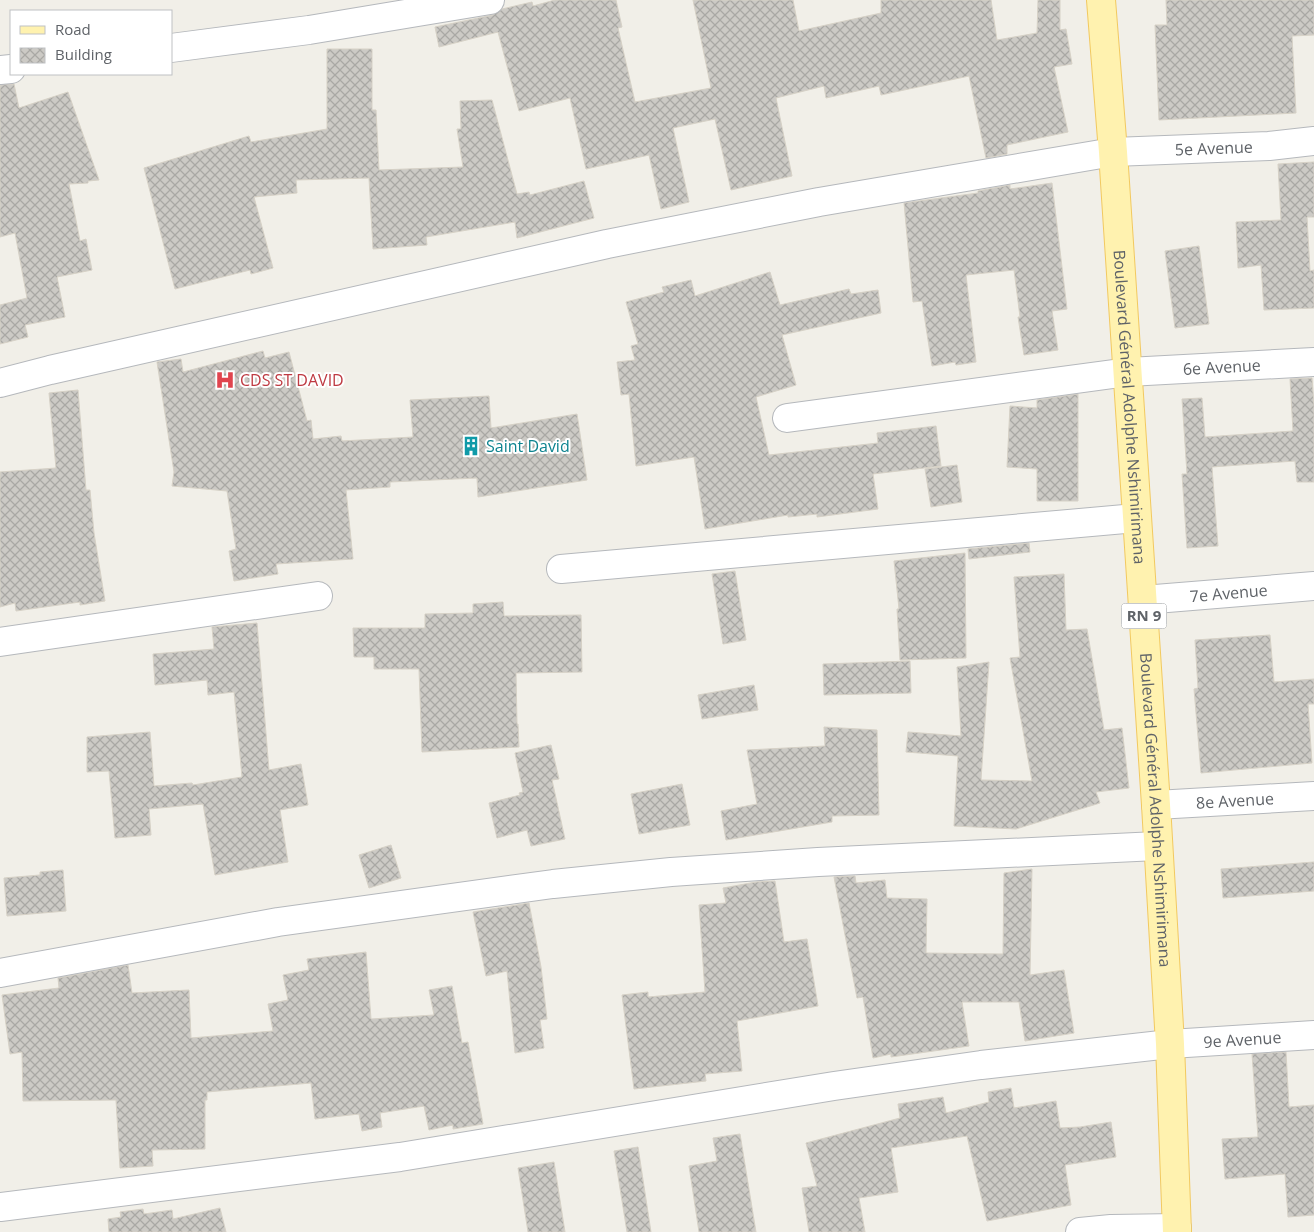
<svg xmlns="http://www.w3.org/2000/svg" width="1314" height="1232" viewBox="0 0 1314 1232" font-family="'Open Sans',sans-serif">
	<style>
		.building { fill: url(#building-cross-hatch); stroke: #d6d1c6 }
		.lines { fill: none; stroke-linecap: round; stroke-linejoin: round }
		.minor-casing { stroke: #b5b8bc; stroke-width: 30 }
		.major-casing { stroke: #f2c960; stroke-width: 30 }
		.minor { stroke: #fff; stroke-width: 28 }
		.major { stroke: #fff2af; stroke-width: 28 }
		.labels { text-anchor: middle; stroke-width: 4; stroke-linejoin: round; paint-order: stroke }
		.shield { fill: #fff; stroke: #8f9295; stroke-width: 1 }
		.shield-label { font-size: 15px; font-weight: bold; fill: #5f6368 }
		.street-label { font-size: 16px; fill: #5f6368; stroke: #fff }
		.health-label { font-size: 16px; fill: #be3a42; stroke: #fff; text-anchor: start }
		.culture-label { font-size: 16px; fill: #0d838f; stroke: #fff; text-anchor: start }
	</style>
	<defs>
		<pattern id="building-cross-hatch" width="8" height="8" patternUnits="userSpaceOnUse" patternTransform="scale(1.25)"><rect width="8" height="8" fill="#cccac5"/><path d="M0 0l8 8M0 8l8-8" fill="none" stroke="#a9a8a4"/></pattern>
	</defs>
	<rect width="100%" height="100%" fill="#f1efe8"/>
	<g class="building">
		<path d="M 555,0 L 616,0 L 622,27 L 618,28 L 635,102 L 711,88 L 693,0 L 793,0 L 799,31 L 881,13 L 881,0 L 991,0 L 997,40 L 1037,33 L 1038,0 L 1060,0 L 1060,30 L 1066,29 L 1072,64 L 1054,67 L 1068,132 L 1007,145 L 1007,154 L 986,158 L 969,76 L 881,95 L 879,86 L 826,98 L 824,86 L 776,98 L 792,176 L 731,190 L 715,119 L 673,128 L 689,202 L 661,209 L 649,155 L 586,169 L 570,98 L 519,111 L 498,32 L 439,47 L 435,27 L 493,15 L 502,9 L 532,2 L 533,6 Z"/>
		<path d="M 1166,0 L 1314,0 L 1314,35 L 1292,36 L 1296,113 L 1159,120 L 1155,25 L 1167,25 Z"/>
		<path d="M 327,49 L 372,49 L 372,110 L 376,110 L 379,170 L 463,167 L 457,129 L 461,129 L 460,101 L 492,100 L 517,194 L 529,192 L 530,195 L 584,181 L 594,218 L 517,238 L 515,222 L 426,237 L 427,245 L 373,249 L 369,178 L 296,180 L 297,193 L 254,197 L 273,268 L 251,274 L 250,270 L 175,289 L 144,168 L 249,136 L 251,142 L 327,129 Z"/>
		<path d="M 14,84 L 19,108 L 68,92 L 99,180 L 88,181 L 88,183 L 69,184 L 80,241 L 86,239 L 92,270 L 57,277 L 65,317 L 25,325 L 28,337 L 0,344 L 0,305 L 27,298 L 15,233 L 0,237 L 0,85 Z"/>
		<path d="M 1314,162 L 1314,217 L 1307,217 L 1310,271 L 1314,270 L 1314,308 L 1264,310 L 1261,265 L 1238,268 L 1236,222 L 1281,220 L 1278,164 Z"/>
		<path d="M 1052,183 L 1067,309 L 1052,311 L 1058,350 L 1024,355 L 1018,317 L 1020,317 L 1014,270 L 966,275 L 976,362 L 956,365 L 955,362 L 932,366 L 922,301 L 913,302 L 904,203 L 978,193 L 978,191 L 1010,185 L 1010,189 Z"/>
		<path d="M 1199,246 L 1209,324 L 1175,328 L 1165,251 Z"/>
		<path d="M 770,272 L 780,305 L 849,289 L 851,294 L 878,290 L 881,313 L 782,335 L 796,385 L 756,397 L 769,455 L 878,443 L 877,433 L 936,426 L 941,466 L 873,474 L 878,509 L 817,517 L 817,514 L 788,517 L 788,515 L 705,529 L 694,457 L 636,466 L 629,394 L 621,395 L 617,362 L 635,360 L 631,346 L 638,344 L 626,302 L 664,292 L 662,287 L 691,280 L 695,296 Z"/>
		<path d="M 263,351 L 265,358 L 289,352 L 307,421 L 311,420 L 313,439 L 341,436 L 342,441 L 413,437 L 410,400 L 489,396 L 491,428 L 577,414 L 587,480 L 478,497 L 477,478 L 390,482 L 390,487 L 346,490 L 353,559 L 276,564 L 278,574 L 234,581 L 229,551 L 236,549 L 227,491 L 172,486 L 174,472 L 157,362 L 181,359 L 183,372 Z"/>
		<path d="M 1312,378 L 1314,405 L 1314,482 L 1297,482 L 1295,461 L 1212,467 L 1218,546 L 1187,548 L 1182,474 L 1187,474 L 1182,399 L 1202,398 L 1205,437 L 1293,431 L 1290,379 Z"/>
		<path d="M 78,390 L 86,490 L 90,490 L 94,533 L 105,601 L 80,605 L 80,602 L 16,611 L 15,603 L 0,607 L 0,472 L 56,468 L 49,393 Z"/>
		<path d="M 1078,394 L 1078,501 L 1037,501 L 1037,469 L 1007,467 L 1010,406 L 1037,408 L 1037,400 Z"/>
		<path d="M 957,465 L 962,502 L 931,507 L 925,469 Z"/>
		<path d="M 1029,543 L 1030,552 L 969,559 L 968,549 Z"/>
		<path d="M 965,553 L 966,658 L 900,660 L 897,609 L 899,609 L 894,561 Z"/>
		<path d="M 735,571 L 746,640 L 723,644 L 712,574 Z"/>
		<path d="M 1064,574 L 1066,630 L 1087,629 L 1104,730 L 1122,728 L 1129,788 L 1096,792 L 1100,803 L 1016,829 L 954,826 L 958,756 L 906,752 L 908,732 L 961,736 L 957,667 L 989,662 L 981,780 L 1032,781 L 1010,658 L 1020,657 L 1014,577 Z"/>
		<path d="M 503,602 L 504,616 L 581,615 L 582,672 L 516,673 L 517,724 L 518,724 L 519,747 L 422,752 L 419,669 L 374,669 L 374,657 L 354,657 L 353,628 L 425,628 L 425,614 L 473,613 L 473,604 Z"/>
		<path d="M 257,623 L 269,770 L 301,764 L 308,805 L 280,810 L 288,862 L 215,875 L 203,804 L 149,809 L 151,835 L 115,838 L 109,771 L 87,772 L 87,737 L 150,732 L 154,786 L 192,783 L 193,785 L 242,777 L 234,692 L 208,695 L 207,680 L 155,685 L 153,654 L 214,649 L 212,627 Z"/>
		<path d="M 1270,635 L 1274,682 L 1314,679 L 1314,704 L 1308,704 L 1312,763 L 1201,773 L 1194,689 L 1198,688 L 1195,640 Z"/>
		<path d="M 910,661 L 911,693 L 824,695 L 823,664 Z"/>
		<path d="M 754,685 L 758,710 L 702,719 L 698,695 Z"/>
		<path d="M 824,727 L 877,730 L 879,815 L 832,816 L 832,822 L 726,840 L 721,811 L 757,804 L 747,750 L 825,746 Z"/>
		<path d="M 551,745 L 559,779 L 552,780 L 565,839 L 531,846 L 527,830 L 497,838 L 489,803 L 520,795 L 519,793 L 523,792 L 515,753 Z"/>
		<path d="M 682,784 L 690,825 L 639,834 L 631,794 Z"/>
		<path d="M 391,845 L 401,878 L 369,888 L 359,855 Z"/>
		<path d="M 1314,862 L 1314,891 L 1223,898 L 1221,869 Z"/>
		<path d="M 1032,869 L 1030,975 L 1064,970 L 1074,1033 L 1025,1041 L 1019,1002 L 962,1002 L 969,1046 L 891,1057 L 891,1054 L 873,1058 L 863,997 L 857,998 L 834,877 L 855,876 L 856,883 L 885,880 L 887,898 L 927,899 L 926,953 L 1003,954 L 1004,873 Z"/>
		<path d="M 63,870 L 66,911 L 7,916 L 4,878 L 40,875 L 40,872 Z"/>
		<path d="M 775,881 L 784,942 L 807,939 L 818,1006 L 737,1021 L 742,1071 L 705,1074 L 706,1081 L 634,1089 L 622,995 L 648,992 L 648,997 L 705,992 L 699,905 L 726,903 L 723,888 L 756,882 Z"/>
		<path d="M 529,903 L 541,967 L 547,1019 L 540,1020 L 544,1048 L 515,1053 L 507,971 L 486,976 L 473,912 Z"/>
		<path d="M 366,952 L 371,1019 L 434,1015 L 429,990 L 452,986 L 462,1043 L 468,1042 L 483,1124 L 453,1129 L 453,1125 L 429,1130 L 424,1106 L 380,1113 L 382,1127 L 362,1131 L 359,1114 L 315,1119 L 311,1083 L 207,1092 L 207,1100 L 205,1100 L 205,1149 L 152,1150 L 153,1166 L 120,1168 L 116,1100 L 23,1101 L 22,1052 L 10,1054 L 2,995 L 59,988 L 58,978 L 128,965 L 132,993 L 189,990 L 191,1038 L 273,1031 L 268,1004 L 288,1000 L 283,975 L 309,970 L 307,959 Z"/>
		<path d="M 1286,1052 L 1289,1107 L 1314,1105 L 1314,1215 L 1288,1217 L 1285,1174 L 1225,1179 L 1222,1139 L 1258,1137 L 1252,1054 Z"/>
		<path d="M 1011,1088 L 1014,1108 L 1056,1101 L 1060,1128 L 1080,1127 L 1111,1122 L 1116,1157 L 1065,1165 L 1071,1205 L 987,1221 L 967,1136 L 891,1148 L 898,1192 L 859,1198 L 865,1232 L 809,1232 L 802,1188 L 817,1186 L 806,1143 L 900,1118 L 898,1104 L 943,1097 L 946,1113 L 989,1102 L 988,1092 Z"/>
		<path d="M 740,1134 L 756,1232 L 699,1232 L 689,1166 L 717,1161 L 713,1138 Z"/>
		<path d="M 638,1147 L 651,1232 L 627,1232 L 614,1151 Z"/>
		<path d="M 554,1162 L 565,1232 L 528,1232 L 518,1168 Z"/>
		<path d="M 220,1208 L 226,1232 L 109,1232 L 108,1219 L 121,1217 L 120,1212 L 143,1209 L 144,1214 L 172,1210 L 173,1219 Z"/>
	</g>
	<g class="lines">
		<defs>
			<g id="minor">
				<path d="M 171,48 L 309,30 L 490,0"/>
				<path d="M 0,70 L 11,69"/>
				<path id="s1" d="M 0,383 L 50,370 L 607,244 L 819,202 L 1113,152 L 1269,146 L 1314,141"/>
				<path id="s2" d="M 787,418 L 1128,372 L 1314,362"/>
				<path d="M 561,569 L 1136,518"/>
				<path id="s3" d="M 1143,600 L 1314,586"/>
				<path d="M 0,642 L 318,596"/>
				<path id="s4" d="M 1156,805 L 1314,796"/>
				<path d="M 0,973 L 278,922 L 553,884 L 671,872 L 818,862 L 1157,846"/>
				<path id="s5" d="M 0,1207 L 400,1157 L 834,1086 L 981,1065 L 1170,1044 L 1314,1035"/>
				<path d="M 1080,1232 L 1111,1229 L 1177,1228"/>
			</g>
			<g id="major">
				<path id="s6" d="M 1101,0 L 1113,152 L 1156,805 L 1170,1044 L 1177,1232"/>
			</g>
		</defs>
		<use href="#minor" class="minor-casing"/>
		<use href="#major" class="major-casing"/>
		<use href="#minor" class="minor"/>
		<use href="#major" class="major"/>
	</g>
	<defs>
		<symbol id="hospital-bare" viewBox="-9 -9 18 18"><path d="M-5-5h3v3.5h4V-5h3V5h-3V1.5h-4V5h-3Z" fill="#e0444e" stroke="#fff" stroke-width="2.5" paint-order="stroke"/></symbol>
		<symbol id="building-bare" viewBox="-9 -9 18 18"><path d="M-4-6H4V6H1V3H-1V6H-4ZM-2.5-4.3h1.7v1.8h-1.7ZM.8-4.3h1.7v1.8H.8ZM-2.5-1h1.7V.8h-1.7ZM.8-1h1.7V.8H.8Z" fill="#0f9aa8" stroke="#fff" stroke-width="2.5" paint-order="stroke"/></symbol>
	</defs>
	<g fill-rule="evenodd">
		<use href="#hospital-bare" x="211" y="366" width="28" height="28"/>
		<use href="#building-bare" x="457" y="432" width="28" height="28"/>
	</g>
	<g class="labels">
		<rect class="shield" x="1121.5" y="603.5" width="45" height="25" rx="4"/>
		<g class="shield-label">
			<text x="1144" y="621">RN 9</text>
		</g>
		<g class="street-label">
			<text dy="6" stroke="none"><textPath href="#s1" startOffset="1238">5e Avenue</textPath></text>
			<text dy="6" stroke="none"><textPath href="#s2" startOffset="438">6e Avenue</textPath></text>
			<text dy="6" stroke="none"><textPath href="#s6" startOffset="408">Boulevard Général Adolphe Nshimirimana</textPath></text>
			<text dy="6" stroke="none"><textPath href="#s3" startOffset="86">7e Avenue</textPath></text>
			<text dy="6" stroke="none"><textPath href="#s4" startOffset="79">8e Avenue</textPath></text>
			<text dy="6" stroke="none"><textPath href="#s6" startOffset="812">Boulevard Général Adolphe Nshimirimana</textPath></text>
			<text dy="6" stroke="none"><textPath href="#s5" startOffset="1254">9e Avenue</textPath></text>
		</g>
		<g class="health-label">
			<text x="240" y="386">CDS ST DAVID</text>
		</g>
		<g class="culture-label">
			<text x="486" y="452">Saint David</text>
		</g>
	</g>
	<rect x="10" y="10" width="162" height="65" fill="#ffffff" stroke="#bfc1c3"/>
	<rect x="20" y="26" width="25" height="8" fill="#fff2af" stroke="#bfc1c3"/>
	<text x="55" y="35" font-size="15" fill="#5f6368">Road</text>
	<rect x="20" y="48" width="25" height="15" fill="url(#building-cross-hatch)" stroke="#bfc1c3"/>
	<text x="55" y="60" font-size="15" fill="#5f6368">Building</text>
</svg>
